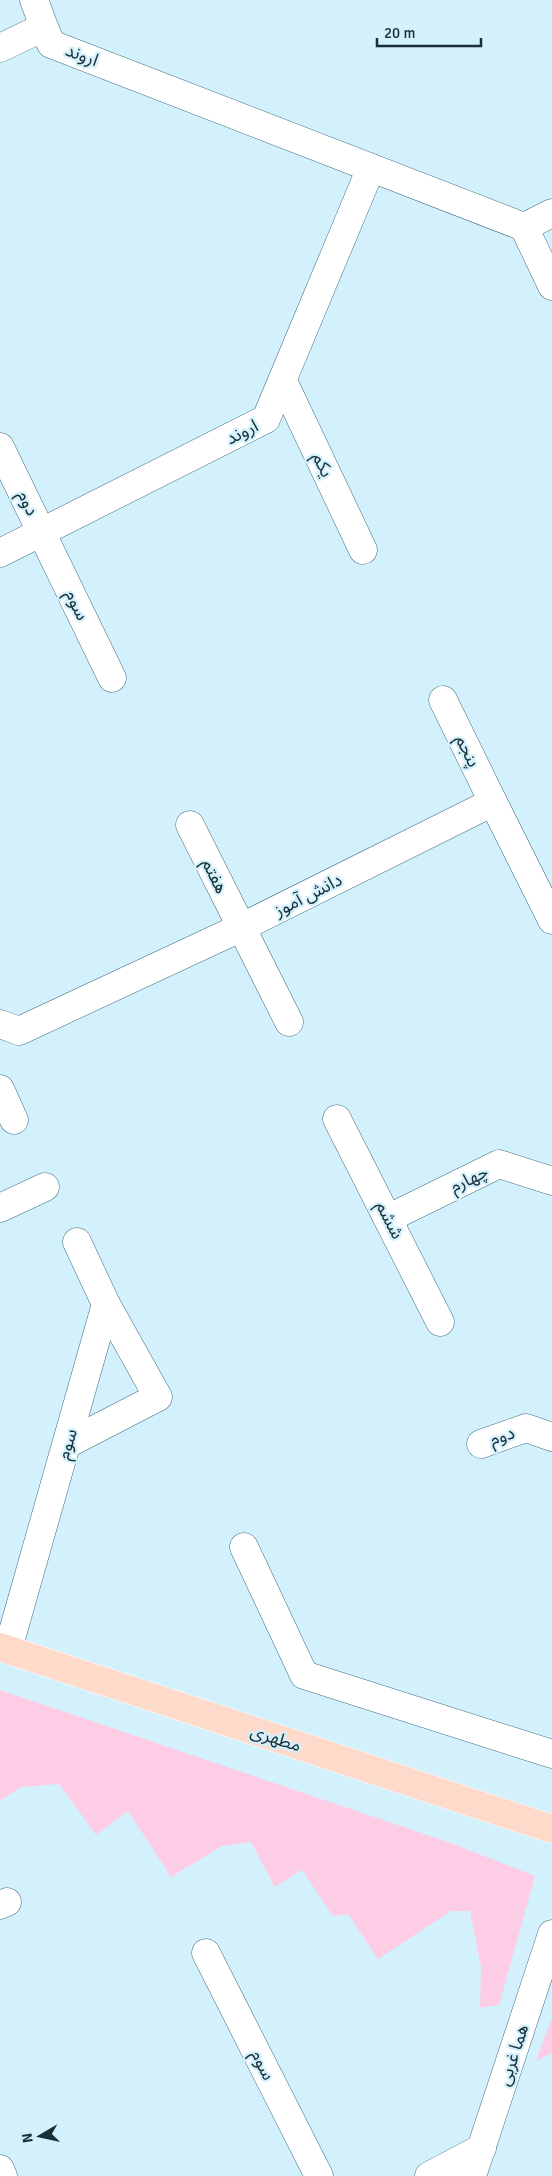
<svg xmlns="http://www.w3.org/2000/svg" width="552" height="2176" viewBox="0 0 552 2176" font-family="Signika,'Noto Sans Arabic',sans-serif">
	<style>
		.green { fill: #fdcde6 }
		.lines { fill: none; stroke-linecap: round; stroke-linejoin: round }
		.minor-casing { stroke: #406e81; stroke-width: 29 }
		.major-casing { stroke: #fff; stroke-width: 29 }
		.minor { stroke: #fff; stroke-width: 28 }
		.major { stroke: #fedaca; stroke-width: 28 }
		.labels { text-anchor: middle; stroke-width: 4.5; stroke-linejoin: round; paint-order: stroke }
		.street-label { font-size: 18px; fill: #1a2e36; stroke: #d3f1fd }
	</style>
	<rect width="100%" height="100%" fill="#d3f1fd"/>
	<g class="green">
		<path d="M 0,1690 L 451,1843 L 535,1876 L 499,2005 L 480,2008 L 481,1967 L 470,1911 L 451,1911 L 378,1959 L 348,1914 L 333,1916 L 302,1870 L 275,1887 L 251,1842 L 222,1846 L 171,1877 L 128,1811 L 96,1835 L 59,1784 L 22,1787 L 0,1800 Z"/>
		<path d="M 552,2018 L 552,2053 L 536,2061 Z"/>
	</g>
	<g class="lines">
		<defs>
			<g id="minor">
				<path d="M 34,0 L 44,27"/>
				<path d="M 0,48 L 44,27 L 51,44 L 524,227 L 552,213"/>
				<path d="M 524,227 L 552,286"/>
				<path d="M 283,381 L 363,550"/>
				<path d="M 0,447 L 112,678"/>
				<path d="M 0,553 L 266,419 L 371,168"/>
				<path d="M 443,700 L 493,802"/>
				<path d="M 190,825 L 289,1022"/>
				<path d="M 0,1024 L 19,1031 L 240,928 L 493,802 L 552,920"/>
				<path d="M 0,1089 L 14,1120"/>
				<path d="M 337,1119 L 440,1322"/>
				<path d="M 0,1208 L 45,1187"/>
				<path d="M 389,1218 L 499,1164 L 552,1181"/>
				<path d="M 67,1444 L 158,1397 L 106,1304"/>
				<path d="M 481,1444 L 526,1428 L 552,1437"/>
				<path d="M 244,1547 L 304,1675 L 552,1754"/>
				<path d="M 8,1649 L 106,1304 L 77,1242"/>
				<path d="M 0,1905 L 7,1902"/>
				<path d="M 206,1953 L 319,2176"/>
				<path d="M 0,2169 L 3,2176"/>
				<path d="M 429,2176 L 482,2148"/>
				<path d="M 472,2176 L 552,1934"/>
			</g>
			<path id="major" d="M 0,1647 L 552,1829"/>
		</defs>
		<use href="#minor" class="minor-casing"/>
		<use href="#major" class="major-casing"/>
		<use href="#minor" class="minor"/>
		<use href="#major" class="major"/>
	</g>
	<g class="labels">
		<g class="street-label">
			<text transform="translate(82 55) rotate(21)" y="6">اروند</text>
			<text transform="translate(242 432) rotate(-27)" y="6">اروند</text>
			<text transform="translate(323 465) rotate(65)" y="6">یکم</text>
			<text transform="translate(28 503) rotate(64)" y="6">دوم</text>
			<text transform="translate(77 605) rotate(64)" y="6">سوم</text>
			<text transform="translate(468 751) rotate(64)" y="6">پنجم</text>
			<text transform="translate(215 876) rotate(64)" y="6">هفتم</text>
			<text transform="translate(308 895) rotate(-27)" y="6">دانش آموز</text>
			<text transform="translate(469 1179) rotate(-26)" y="6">چهارم</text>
			<text transform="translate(390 1220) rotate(63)" y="6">ششم</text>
			<text transform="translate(502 1436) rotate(-19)" y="6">دوم</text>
			<text transform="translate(67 1444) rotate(-74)" y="6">سوم</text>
			<text transform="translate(276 1738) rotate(18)" y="6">مطهری</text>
			<text transform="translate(513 2055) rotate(-72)" y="6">هما غربی</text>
			<text transform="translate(263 2065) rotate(63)" y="6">سوم</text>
		</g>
	</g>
	<g transform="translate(40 2136) rotate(261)" stroke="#d3f1fd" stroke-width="4" paint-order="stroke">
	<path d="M0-4L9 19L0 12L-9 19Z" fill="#1a2e36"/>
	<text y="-8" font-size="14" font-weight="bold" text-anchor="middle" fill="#1a2e36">N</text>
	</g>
	<path d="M377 38v8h104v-8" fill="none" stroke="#1a2e36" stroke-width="2.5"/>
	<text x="384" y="38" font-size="15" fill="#1a2e36" stroke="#d3f1fd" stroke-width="4" paint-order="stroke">20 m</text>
</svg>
